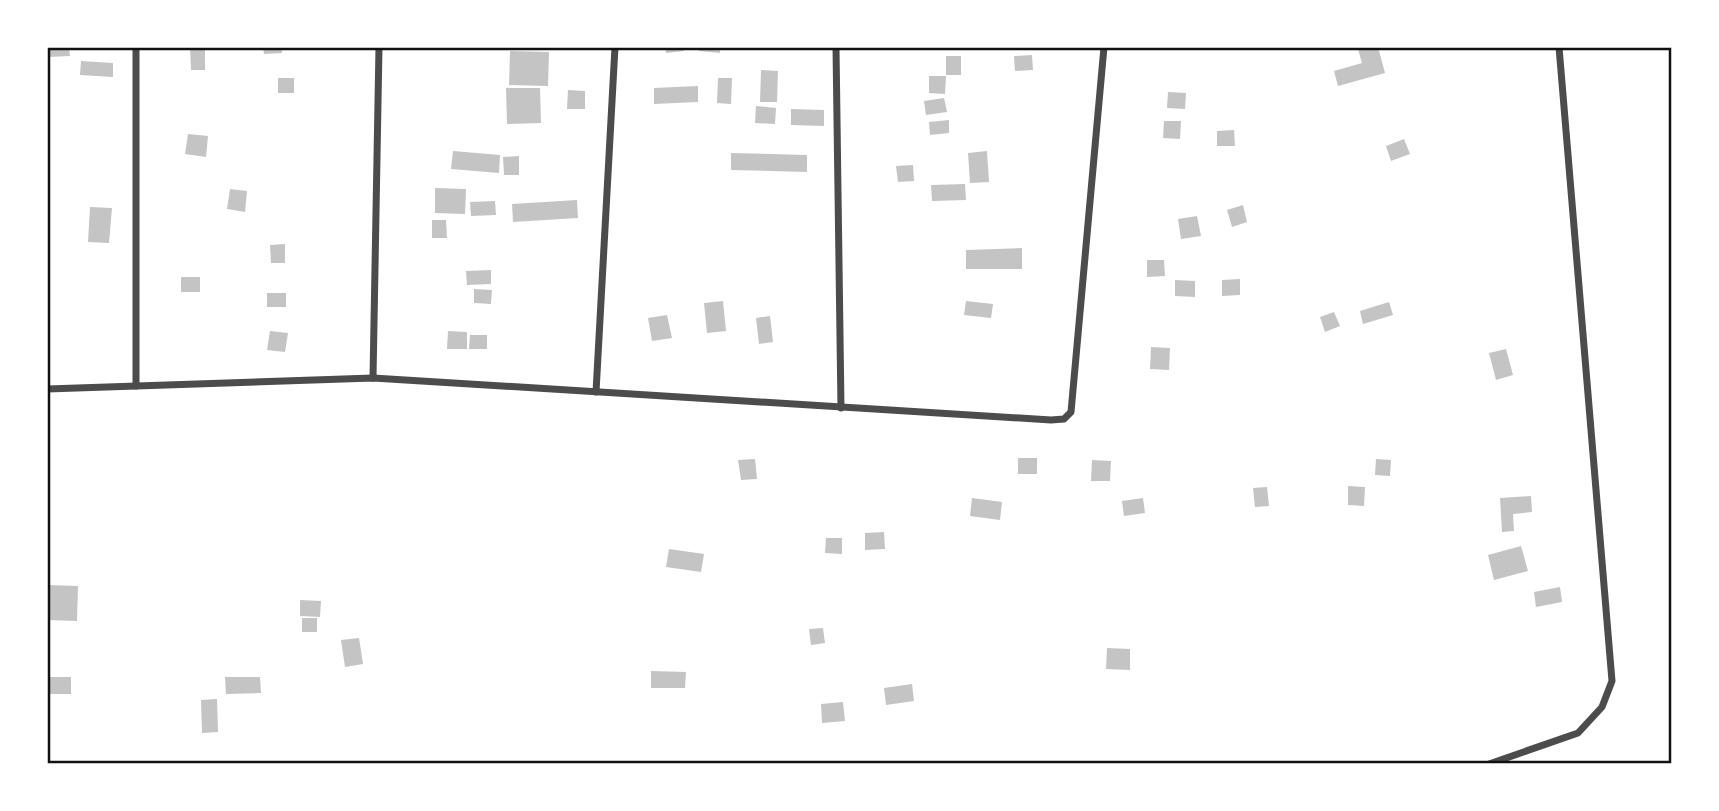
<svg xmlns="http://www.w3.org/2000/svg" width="1719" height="811" viewBox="0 0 1719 811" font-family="Barlow,sans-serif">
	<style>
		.building { fill: #c4c4c4 }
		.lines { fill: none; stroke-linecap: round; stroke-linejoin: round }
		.minor { stroke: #4c4c4c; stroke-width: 7 }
		.neatline { fill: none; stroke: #111; stroke-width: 2.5 }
	</style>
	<rect width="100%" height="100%" fill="#fff"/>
	<g class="building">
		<path d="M 48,47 L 69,47 L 70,56 L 48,57 Z"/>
		<path d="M 190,47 L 205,47 L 205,70 L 191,70 Z"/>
		<path d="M 263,47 L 281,47 L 282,53 L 264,54 Z"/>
		<path d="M 665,47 L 683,47 L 684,51 L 666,53 Z"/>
		<path d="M 700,47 L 720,47 L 720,53 L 699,51 Z"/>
		<path d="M 1363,47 L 1378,47 L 1385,73 L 1338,86 L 1334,71 L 1362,63 L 1358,49 Z"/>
		<path d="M 510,51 L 549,52 L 548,86 L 509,85 Z"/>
		<path d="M 1032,55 L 1033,70 L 1015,71 L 1014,56 Z"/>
		<rect x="946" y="56" width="15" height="19"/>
		<path d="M 81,61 L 113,63 L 113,77 L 80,75 Z"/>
		<path d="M 761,70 L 778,71 L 777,102 L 760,102 Z"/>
		<path d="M 929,76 L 946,76 L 945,94 L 929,93 Z"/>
		<rect x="278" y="78" width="16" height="15"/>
		<path d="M 718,78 L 732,78 L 731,104 L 717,103 Z"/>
		<path d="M 698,86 L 698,102 L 654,104 L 654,88 Z"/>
		<path d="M 506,88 L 540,88 L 541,123 L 507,124 Z"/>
		<path d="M 568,90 L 585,91 L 585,109 L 567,109 Z"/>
		<path d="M 1168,92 L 1186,93 L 1185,109 L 1167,108 Z"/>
		<path d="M 944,98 L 947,112 L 926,115 L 924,101 Z"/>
		<path d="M 756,106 L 776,108 L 775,124 L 755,123 Z"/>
		<path d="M 791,109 L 824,110 L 824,126 L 791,125 Z"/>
		<path d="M 949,120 L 949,133 L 930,135 L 929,122 Z"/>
		<path d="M 1164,121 L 1181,121 L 1180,139 L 1163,138 Z"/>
		<path d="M 1234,130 L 1235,146 L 1217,146 L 1217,131 Z"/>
		<path d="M 188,134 L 208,136 L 206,157 L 185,154 Z"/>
		<path d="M 1404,139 L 1410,154 L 1391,161 L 1386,146 Z"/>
		<path d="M 453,151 L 500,155 L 499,173 L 451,169 Z"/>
		<path d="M 987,151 L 989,182 L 970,183 L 968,153 Z"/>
		<path d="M 731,153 L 807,155 L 807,172 L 731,170 Z"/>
		<path d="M 519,156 L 519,175 L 504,175 L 503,157 Z"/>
		<path d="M 913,165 L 914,181 L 898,182 L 896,166 Z"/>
		<path d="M 965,184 L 966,200 L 932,201 L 931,185 Z"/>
		<path d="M 435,188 L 466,189 L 465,214 L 435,213 Z"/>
		<path d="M 230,189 L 247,191 L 245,212 L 227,209 Z"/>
		<path d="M 577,200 L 578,218 L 513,222 L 512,204 Z"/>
		<path d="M 495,201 L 496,215 L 471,216 L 470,202 Z"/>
		<path d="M 1243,205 L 1247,222 L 1232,227 L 1227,210 Z"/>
		<path d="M 90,207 L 112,208 L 109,243 L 88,242 Z"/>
		<path d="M 1197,216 L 1201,236 L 1181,239 L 1178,219 Z"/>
		<path d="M 432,220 L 446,220 L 447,238 L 432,238 Z"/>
		<path d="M 285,244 L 285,263 L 271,263 L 270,245 Z"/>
		<path d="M 1022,248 L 1022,269 L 966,269 L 966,250 Z"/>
		<path d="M 1147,260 L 1164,260 L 1165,276 L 1147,277 Z"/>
		<path d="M 491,270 L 491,284 L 467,285 L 466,271 Z"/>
		<rect x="181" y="277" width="19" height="15"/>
		<path d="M 1240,279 L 1240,295 L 1222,296 L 1222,280 Z"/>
		<path d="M 1175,280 L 1195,281 L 1195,297 L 1175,296 Z"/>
		<path d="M 474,289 L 492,290 L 491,304 L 474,303 Z"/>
		<rect x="267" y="293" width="19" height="14"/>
		<path d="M 723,301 L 726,331 L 707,333 L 704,303 Z"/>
		<path d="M 966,301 L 993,304 L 991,318 L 964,315 Z"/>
		<path d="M 1389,302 L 1393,315 L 1363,324 L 1360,311 Z"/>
		<path d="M 1334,312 L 1340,326 L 1325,332 L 1320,317 Z"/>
		<path d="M 667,315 L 672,338 L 652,341 L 648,318 Z"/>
		<path d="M 770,316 L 773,342 L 759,344 L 756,318 Z"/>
		<path d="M 270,331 L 288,333 L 285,352 L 267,350 Z"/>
		<path d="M 448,331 L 467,332 L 467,349 L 447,349 Z"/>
		<path d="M 470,335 L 487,335 L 487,349 L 469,349 Z"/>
		<path d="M 1151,347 L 1170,348 L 1169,370 L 1150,369 Z"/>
		<path d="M 1506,349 L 1513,375 L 1496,380 L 1489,353 Z"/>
		<rect x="1018" y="458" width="19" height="16"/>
		<path d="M 755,459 L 757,479 L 741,480 L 738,460 Z"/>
		<path d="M 1376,459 L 1391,460 L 1390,476 L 1375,475 Z"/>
		<path d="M 1092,460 L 1111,461 L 1110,481 L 1091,481 Z"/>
		<path d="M 1348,486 L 1365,487 L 1364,506 L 1348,505 Z"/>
		<path d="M 1267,487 L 1269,506 L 1255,507 L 1253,488 Z"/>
		<path d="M 1531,496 L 1532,512 L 1513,514 L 1514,531 L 1502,532 L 1500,498 Z"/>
		<path d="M 972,498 L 1002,502 L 1000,520 L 970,516 Z"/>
		<path d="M 1143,498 L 1145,513 L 1124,516 L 1122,501 Z"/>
		<path d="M 884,532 L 885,549 L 865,550 L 865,533 Z"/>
		<path d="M 826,538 L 842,538 L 842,554 L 825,553 Z"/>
		<path d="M 1521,546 L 1528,571 L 1494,580 L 1488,555 Z"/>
		<path d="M 669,549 L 704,554 L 701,572 L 666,567 Z"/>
		<path d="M 47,585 L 78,586 L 77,621 L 47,620 Z"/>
		<path d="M 1560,587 L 1562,602 L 1536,607 L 1534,592 Z"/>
		<path d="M 300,600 L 321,601 L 320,617 L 300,616 Z"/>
		<rect x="302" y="618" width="15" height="14"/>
		<path d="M 823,628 L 825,643 L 811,645 L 809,629 Z"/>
		<path d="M 359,638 L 363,664 L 345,667 L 341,640 Z"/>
		<path d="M 1107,648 L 1130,649 L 1130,670 L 1106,669 Z"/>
		<path d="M 651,671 L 686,672 L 685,688 L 651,688 Z"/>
		<rect x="47" y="677" width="24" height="17"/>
		<path d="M 225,677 L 260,677 L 261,693 L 226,694 Z"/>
		<path d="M 912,684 L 914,701 L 886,705 L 884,688 Z"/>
		<path d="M 217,699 L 218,732 L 202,733 L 201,700 Z"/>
		<path d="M 843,702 L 845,721 L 822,723 L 821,704 Z"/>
	</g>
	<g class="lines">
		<g class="minor">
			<path d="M 836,47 L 841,408"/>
			<path d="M 373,378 L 379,47"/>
			<path d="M 136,386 L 136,47"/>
			<path d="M 47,389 L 373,378 L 1051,420 L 1064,419 L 1071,412 L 1104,47"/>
			<path d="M 596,392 L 615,47"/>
			<path d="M 1489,764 L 1578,733 L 1602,707 L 1612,681 L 1559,47"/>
		</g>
	</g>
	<rect width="1719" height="811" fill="none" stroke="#ffffff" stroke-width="98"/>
	<rect x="49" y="49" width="1621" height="713" class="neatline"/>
</svg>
